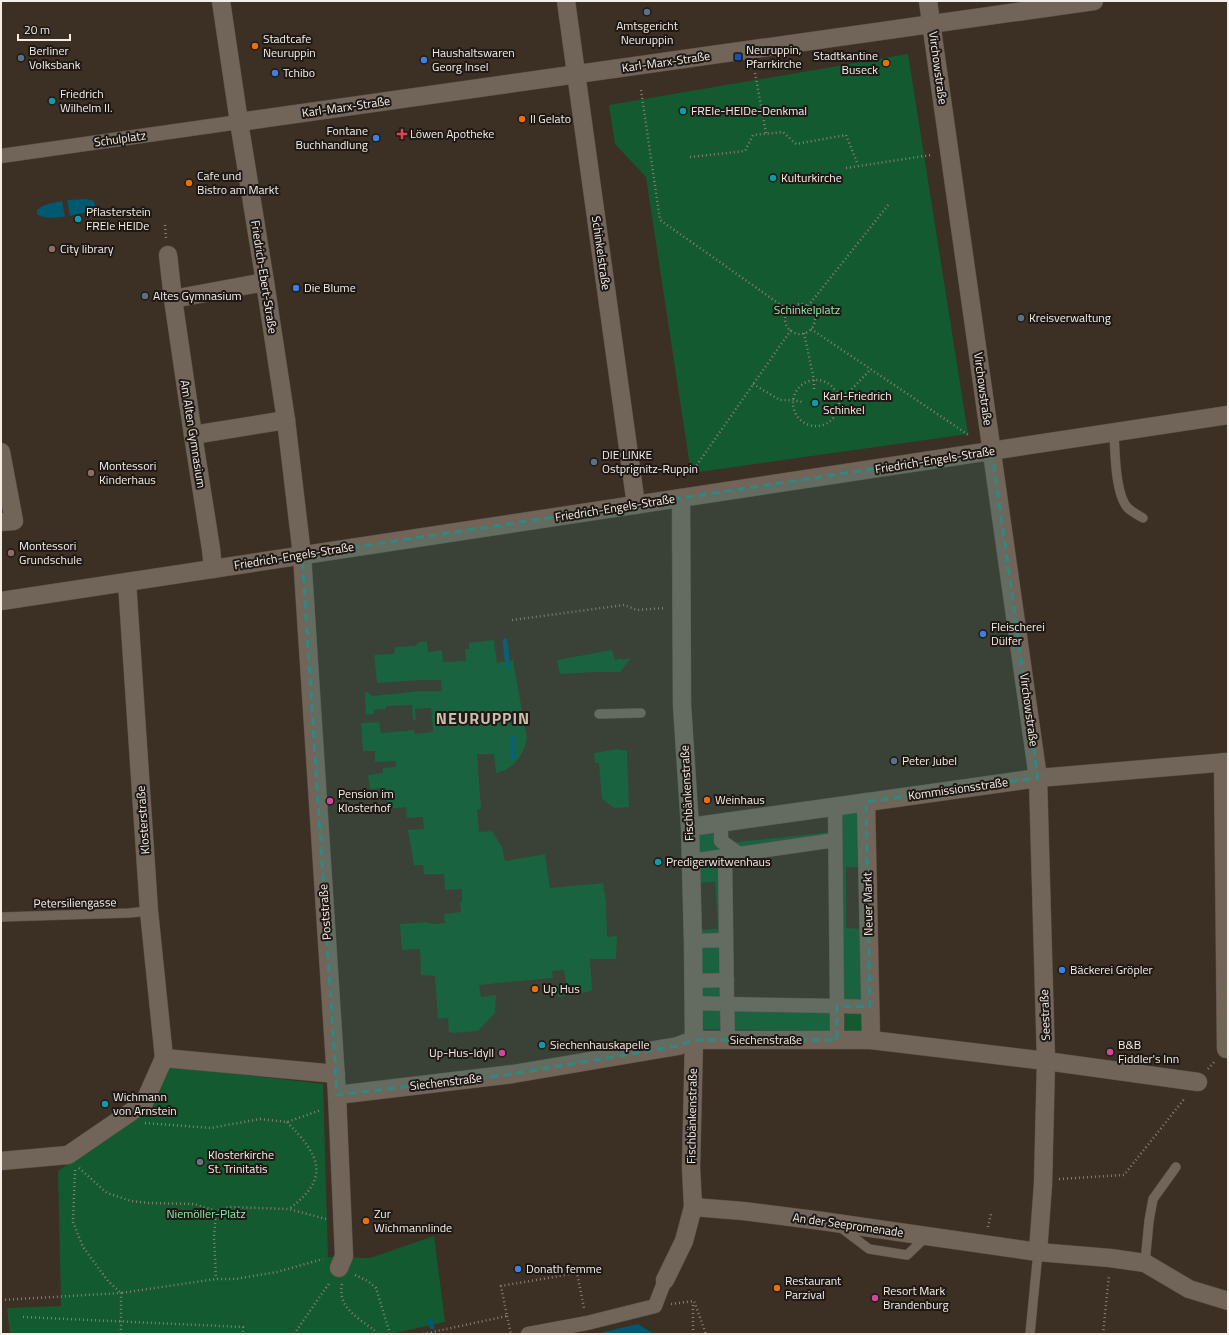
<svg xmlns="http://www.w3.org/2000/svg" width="1229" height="1335" viewBox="0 0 1229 1335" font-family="'Titillium Web',sans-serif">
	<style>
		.green { fill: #135a30; fill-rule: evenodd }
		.water { fill: #005871 }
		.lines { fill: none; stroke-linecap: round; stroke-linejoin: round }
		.stream { stroke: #005871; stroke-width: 5 }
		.service-casing { stroke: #5a4f46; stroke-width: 10 }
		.pedestrian-casing { stroke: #5a4f46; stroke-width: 15 }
		.minor-casing { stroke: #5a4f46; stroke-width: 19 }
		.path { stroke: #897f76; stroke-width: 2.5; stroke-dasharray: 1 3; stroke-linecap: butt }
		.service { stroke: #716458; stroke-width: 9 }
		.pedestrian { stroke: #716458; stroke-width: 14 }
		.minor { stroke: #716458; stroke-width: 18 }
		.marked { fill: #328880; fill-opacity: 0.2; stroke: #328880; stroke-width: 3; stroke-dasharray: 8 5; stroke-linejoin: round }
		.service-dot { fill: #5c6f8a; stroke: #1f1915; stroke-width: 1.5 }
		.food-dot { fill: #e8710a; stroke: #1f1915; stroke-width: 1.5 }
		.transit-dot { fill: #1a4fb4; stroke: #1f1915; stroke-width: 1.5 }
		.shop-dot { fill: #3f7fe0; stroke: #1f1915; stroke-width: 1.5 }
		.culture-dot { fill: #0f9aa8; stroke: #1f1915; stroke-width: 1.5 }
		.health-dot { fill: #e0444e; stroke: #1f1915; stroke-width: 1.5 }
		.education-dot { fill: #8d6e63; stroke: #1f1915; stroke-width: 1.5 }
		.hotel-dot { fill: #d1479c; stroke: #1f1915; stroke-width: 1.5 }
		.worship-dot { fill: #6b7280; stroke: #1f1915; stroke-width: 1.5 }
		.labels { text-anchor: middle; stroke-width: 4; stroke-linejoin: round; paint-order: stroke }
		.poi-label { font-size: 12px; fill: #f5ede6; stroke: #1f1915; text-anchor: start }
		.street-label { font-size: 12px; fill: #f5ede6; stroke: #1f1915 }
		.park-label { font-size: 12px; fill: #8ceca8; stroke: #1f1915 }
		.district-label { font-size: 16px; font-weight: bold; letter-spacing: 1px; fill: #cbbdaf; stroke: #1f1915 }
	</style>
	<rect width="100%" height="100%" fill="#3c3025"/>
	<g class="green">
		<path d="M 908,54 L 968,434 L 691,473 L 646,177 L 615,144 L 609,105 Z"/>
		<path d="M 494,640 L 497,663 L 513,660 L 527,739 C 523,756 514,769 496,773 L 494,754 L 477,754 L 481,809 L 477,810 L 479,832 L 492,831 L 502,847 L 505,861 L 545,854 L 550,888 L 603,883 L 606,902 L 607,937 L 617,936 L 616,959 L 590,959 L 592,991 L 558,997 L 556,985 L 566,984 L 564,970 L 552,971 L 553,978 L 479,985 L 481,997 L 496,995 L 495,1013 L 478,1031 L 453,1033 L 449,1032 L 448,1018 L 438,1019 L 435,976 L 421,975 L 420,949 L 402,950 L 400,924 L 426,922 L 432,924 L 445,923 L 444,914 L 461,912 L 460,902 L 462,902 L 462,889 L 445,890 L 444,874 L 424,874 L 423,865 L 414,865 L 408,830 L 424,829 L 423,817 L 407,818 L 406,807 L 388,809 L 386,788 L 370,789 L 368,775 L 383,773 L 383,768 L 396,767 L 396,761 L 375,762 L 375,751 L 363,751 L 361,723 L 379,722 L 381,733 L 414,730 L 415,734 L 433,732 L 431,708 L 415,709 L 416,720 L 413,720 L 412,705 L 386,706 L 386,709 L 374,710 L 374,714 L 366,715 L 365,693 L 367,692 L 372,696 L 421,691 L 442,691 L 441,680 L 420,680 L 377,683 L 374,655 L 394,654 L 395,647 L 415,646 L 419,642 L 427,642 L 428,652 L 442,650 L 443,662 L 466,661 L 465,649 L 469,649 L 469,643 Z"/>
		<path d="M 612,650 L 615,660 L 622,658 L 622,660 L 631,658 L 620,672 L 596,672 L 560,674 L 557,660 Z"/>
		<path d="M 618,749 L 627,751 L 629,807 L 614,808 L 602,799 L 599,763 L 595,763 L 594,753 Z"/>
		<path d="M 862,808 L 864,867 L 846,867 L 846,928 L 864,929 L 866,1032 L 704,1029 L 699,930 L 718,929 L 715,882 L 696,883 L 695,829 L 726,824 L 729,843 L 831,832 L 829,813 ZM 835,840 L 837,1006 L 728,1004 L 725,857 Z"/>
		<path d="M 170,1066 L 323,1084 L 328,1257 L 370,1258 L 434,1236 L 445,1322 L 390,1334 L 10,1334 L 7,1308 L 61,1306 L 58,1171 L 100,1142 L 110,1130 L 153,1107 Z"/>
	</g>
	<g class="water">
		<path d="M 85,199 L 92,200 L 95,203 L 95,206 C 89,213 79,214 70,216 L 67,200 Z"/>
		<path d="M 62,201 L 65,217 C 56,217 44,220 37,214 L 37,210 C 43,204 53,203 62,201 Z"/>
		<path d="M 638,1324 L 654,1334 L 595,1334 Z"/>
	</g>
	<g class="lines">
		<g class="stream">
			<path d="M 505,641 L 508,666"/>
			<path d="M 513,758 L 513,738"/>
			<path d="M 430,1321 L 432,1327"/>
		</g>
		<defs>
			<g id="service">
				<path d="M 1114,433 C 1115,450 1115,495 1128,508 C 1132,512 1138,515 1143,518"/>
				<path d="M 599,714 L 641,713"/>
				<path d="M 1,917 L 129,913 L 149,911"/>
				<path d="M 840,1227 L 869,1249 L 907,1255 L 927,1236"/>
				<path d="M 1145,1263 L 1149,1221 L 1153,1199 L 1176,1167"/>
				<path d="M 1030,1334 L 1038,1252"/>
			</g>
			<g id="pedestrian">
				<path d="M 1,156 L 239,122"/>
				<path d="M 835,806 L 837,1006 L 727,1004 L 725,856 L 835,840"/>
				<path d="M 721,822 L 721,841 L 739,854"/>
				<path d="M 691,861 L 725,856"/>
				<path d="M 693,941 L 726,940"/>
				<path d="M 693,981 L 727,980"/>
				<path d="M 693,1003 L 727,1004 L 728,1040"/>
				<path d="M 837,1040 L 837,1006 L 870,1007"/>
				<path d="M 528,1334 L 587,1323 L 655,1306 L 665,1280"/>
			</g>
			<g id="minor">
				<path d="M 221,1 L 239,122 L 265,282 L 286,420 L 302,555 L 337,1095 L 344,1256 L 339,1268"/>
				<path d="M 566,1 L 636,505"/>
				<path d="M 928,1 L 1038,778 L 1046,1061 L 1043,1184 L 1038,1252"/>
				<path d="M 239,122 L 1094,1"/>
				<path d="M 168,255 L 173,299"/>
				<path d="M 193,435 L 286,420"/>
				<path d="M 1,452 L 14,521 L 1,522"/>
				<path d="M 213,569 L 211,549 L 193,435 L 173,299 L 265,282"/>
				<path d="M 127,582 L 149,911 L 164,1058"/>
				<path d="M 1,601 L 1228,415"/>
				<path d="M 1223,762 L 1226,1049"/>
				<path d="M 866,802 L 871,1040"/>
				<path d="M 690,827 L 1038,778 L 1228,762"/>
				<path d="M 164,1058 L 336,1074"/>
				<path d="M 337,1095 L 513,1074 L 678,1046 L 694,1040 L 871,1040 L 1046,1061 L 1198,1082"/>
				<path d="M 1,1161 L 68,1155 L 144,1103 L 164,1058"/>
				<path d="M 693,1207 L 743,1211 L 822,1221 L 1038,1252 L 1110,1258 L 1145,1263 L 1189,1289 L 1228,1301"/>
				<path d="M 665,1280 L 684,1241 L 693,1207 L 691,1167 L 694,1040 L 693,941 L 690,827 L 682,705 L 681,498"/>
			</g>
		</defs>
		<use href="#service" class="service-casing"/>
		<use href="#pedestrian" class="pedestrian-casing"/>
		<use href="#minor" class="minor-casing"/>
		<g class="path">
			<path d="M 755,73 L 766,133"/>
			<path d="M 641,90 L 660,220 L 788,310"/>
			<path d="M 690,157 L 745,151 L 753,135 L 783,132 L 796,144 L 846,135 L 858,165"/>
			<path d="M 846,168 L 931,155"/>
			<path d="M 165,225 L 166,238"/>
			<circle cx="800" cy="319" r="15"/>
			<path d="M 808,306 L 889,204"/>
			<path d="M 811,329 L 970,436"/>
			<path d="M 804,333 L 814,380 L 814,390"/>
			<circle cx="816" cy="403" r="23"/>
			<path d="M 753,384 L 780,400 L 793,400 L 802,402"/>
			<path d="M 826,399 L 848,393 L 871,369"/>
			<path d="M 692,472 L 791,330"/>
			<path d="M 512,620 L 624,605 L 637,610 L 665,608"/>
			<path d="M 1208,1069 L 1215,1061"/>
			<path d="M 287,1122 C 319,1155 332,1177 289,1209"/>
			<path d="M 145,1123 L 211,1128 L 260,1119 L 287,1122 L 321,1110"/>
			<path d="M 79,1168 L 107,1193 L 131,1201 L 149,1203 L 194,1204 L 216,1211 L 230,1207 L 289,1209 L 326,1219"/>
			<path d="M 75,1170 L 73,1222 L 83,1247 L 108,1281 L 121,1293 L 216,1279 L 235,1279 L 277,1272 L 323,1259"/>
			<path d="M 1059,1179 L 1124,1175 L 1185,1098"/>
			<path d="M 216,1211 L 214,1237 L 216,1279"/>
			<path d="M 988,1227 L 991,1214"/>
			<path d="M 355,1275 L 368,1281 L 376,1288 L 390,1334"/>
			<path d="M 342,1284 C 337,1308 359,1318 375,1331 L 376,1334"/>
			<path d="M 1,1300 L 121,1293 L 121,1334"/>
			<path d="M 671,1304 L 694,1301 L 706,1334"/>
			<path d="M 507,1316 L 511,1334"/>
			<path d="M 23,1317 L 243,1327 L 243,1334"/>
			<path d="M 294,1334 L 330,1282"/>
			<path d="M 423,1334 L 507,1316 L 501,1286 L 577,1273 L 584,1308"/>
			<path d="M 693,1334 L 693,1304"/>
			<path d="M 1103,1334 L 1109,1275"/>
		</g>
		<use href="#service" class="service"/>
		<use href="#pedestrian" class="pedestrian"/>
		<use href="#minor" class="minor"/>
	</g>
	<path class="marked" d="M 992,451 L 1038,778 L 866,802 L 870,1007 L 837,1006 L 837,1040 L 694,1040 L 678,1046 L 513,1074 L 337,1095 L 302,555 Z"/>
	<g class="service-dot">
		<circle cx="647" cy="12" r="4"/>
		<circle cx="21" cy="58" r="4"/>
		<circle cx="145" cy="296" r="4"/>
		<circle cx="1021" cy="318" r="4"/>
		<circle cx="594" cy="462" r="4"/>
		<circle cx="894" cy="761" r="4"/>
	</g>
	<g class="food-dot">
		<circle cx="255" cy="46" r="4"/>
		<circle cx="886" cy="63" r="4"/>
		<circle cx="522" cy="119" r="4"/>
		<circle cx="189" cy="183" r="4"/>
		<circle cx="707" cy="800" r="4"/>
		<circle cx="535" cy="989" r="4"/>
		<circle cx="366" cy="1221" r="4"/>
		<circle cx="777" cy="1288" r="4"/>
	</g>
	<rect class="transit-dot" x="734" y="53" width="8" height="8" rx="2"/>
	<g class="shop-dot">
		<circle cx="424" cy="60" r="4"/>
		<circle cx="275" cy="73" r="4"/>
		<circle cx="376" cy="138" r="4"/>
		<circle cx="296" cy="288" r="4"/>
		<circle cx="983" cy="634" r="4"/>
		<circle cx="1062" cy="970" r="4"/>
		<circle cx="518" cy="1269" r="4"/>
	</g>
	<g class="culture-dot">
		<circle cx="52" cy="101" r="4"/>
		<circle cx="683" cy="111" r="4"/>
		<circle cx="773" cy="178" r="4"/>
		<circle cx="78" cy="219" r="4"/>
		<circle cx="815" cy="403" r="4"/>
		<circle cx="658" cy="862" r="4"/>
		<circle cx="542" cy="1045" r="4"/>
		<circle cx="105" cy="1104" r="4"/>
	</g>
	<path class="health-dot" d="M400 128h4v4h4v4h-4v4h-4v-4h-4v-4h4z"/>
	<g class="education-dot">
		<circle cx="52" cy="249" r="4"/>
		<circle cx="91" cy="473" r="4"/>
		<circle cx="11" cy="553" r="4"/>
	</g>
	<g class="hotel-dot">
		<circle cx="330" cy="801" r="4"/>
		<circle cx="1110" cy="1052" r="4"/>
		<circle cx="502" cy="1053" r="4"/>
		<circle cx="875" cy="1298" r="4"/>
	</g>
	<circle class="worship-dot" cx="200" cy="1162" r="4"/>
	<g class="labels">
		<g class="poi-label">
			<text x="647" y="30" text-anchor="middle">Amtsgericht<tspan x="647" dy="14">Neuruppin</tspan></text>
			<text x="263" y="43">Stadtcafe<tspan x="263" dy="14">Neuruppin</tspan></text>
			<text x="746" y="54">Neuruppin,<tspan x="746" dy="14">Pfarrkirche</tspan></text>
			<text x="29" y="55">Berliner<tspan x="29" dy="14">Volksbank</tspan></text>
			<text x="432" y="57">Haushaltswaren<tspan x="432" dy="14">Georg Insel</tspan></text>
			<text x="878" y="60" text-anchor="end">Stadtkantine<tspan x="878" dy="14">Buseck</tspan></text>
			<text x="283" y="77">Tchibo</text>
			<text x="60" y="98">Friedrich<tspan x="60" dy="14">Wilhelm II.</tspan></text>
			<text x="691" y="115">FREIe-HEIDe-Denkmal</text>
			<text x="530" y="123">Il Gelato</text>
			<text x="368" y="135" text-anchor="end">Fontane<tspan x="368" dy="14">Buchhandlung</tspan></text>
			<text x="410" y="138">Löwen Apotheke</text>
			<text x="197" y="180">Cafe und<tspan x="197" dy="14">Bistro am Markt</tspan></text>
			<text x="781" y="182">Kulturkirche</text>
			<text x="86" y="216">Pflasterstein<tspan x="86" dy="14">FREIe HEIDe</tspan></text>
			<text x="60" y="253">City library</text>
			<text x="304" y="292">Die Blume</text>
			<text x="153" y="300">Altes Gymnasium</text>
			<text x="1029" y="322">Kreisverwaltung</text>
			<text x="823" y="400">Karl-Friedrich<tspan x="823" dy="14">Schinkel</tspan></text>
			<text x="602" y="459">DIE LINKE<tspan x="602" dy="14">Ostprignitz-Ruppin</tspan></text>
			<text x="99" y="470">Montessori<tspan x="99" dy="14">Kinderhaus</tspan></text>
			<text x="19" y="550">Montessori<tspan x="19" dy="14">Grundschule</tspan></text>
			<text x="991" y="631">Fleischerei<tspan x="991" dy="14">Dülfer</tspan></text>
			<text x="902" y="765">Peter Jubel</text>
			<text x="338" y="798">Pension im<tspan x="338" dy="14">Klosterhof</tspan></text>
			<text x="715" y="804">Weinhaus</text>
			<text x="666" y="866">Predigerwitwenhaus</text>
			<text x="1070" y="974">Bäckerei Gröpler</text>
			<text x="543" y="993">Up Hus</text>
			<text x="550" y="1049">Siechenhauskapelle</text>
			<text x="1118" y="1049">B&amp;B<tspan x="1118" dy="14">Fiddler's Inn</tspan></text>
			<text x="494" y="1057" text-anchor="end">Up-Hus-Idyll</text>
			<text x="113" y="1101">Wichmann<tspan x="113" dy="14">von Arnstein</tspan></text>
			<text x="208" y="1159">Klosterkirche<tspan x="208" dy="14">St. Trinitatis</tspan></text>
			<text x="374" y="1218">Zur<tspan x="374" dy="14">Wichmannlinde</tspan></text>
			<text x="526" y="1273">Donath femme</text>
			<text x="785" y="1285">Restaurant<tspan x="785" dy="14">Parzival</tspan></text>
			<text x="883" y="1295">Resort Mark<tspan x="883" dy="14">Brandenburg</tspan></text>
		</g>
		<g class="street-label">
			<text transform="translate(666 62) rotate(-8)" y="4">Karl-Marx-Straße</text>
			<text transform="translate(938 68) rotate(82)" y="4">Virchowstraße</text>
			<text transform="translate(346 107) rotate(-8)" y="4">Karl-Marx-Straße</text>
			<text transform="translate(120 139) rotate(-8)" y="4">Schulplatz</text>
			<text transform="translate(601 253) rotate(82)" y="4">Schinkelstraße</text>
			<text transform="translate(264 277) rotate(81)" y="4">Friedrich-Ebert-Straße</text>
			<text transform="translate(983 389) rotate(82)" y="4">Virchowstraße</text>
			<text transform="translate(193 434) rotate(81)" y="4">Am Alten Gymnasium</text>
			<text transform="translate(935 460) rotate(-9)" y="4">Friedrich-Engels-Straße</text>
			<text transform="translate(615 508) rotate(-9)" y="4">Friedrich-Engels-Straße</text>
			<text transform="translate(294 556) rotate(-9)" y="4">Friedrich-Engels-Straße</text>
			<text transform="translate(1029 710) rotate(82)" y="4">Virchowstraße</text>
			<text transform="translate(958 789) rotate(-8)" y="4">Kommissionsstraße</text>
			<text transform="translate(687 793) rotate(-93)" y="4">Fischbänkenstraße</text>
			<text transform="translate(143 820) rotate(-94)" y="4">Klosterstraße</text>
			<text transform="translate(75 903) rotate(-1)" y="4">Petersiliengasse</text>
			<text transform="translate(868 904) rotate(-91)" y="4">Neuer Markt</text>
			<text transform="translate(325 912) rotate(-94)" y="4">Poststraße</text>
			<text transform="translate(1045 1015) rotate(-92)" y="4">Seestraße</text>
			<text x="766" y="1044">Siechenstraße</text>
			<text transform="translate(446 1082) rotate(-7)" y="4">Siechenstraße</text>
			<text transform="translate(692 1116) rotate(-89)" y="4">Fischbänkenstraße</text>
			<text transform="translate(848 1225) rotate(8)" y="4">An der Seepromenade</text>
		</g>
		<g class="park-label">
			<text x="807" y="314">Schinkelplatz</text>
			<text x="206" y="1218">Niemöller-Platz</text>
		</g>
		<g class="district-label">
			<text x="483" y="724">NEURUPPIN</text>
		</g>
	</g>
	<rect width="1229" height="1335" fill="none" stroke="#f5ede6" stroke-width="4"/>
	<path d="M18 34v6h52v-6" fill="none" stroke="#f5ede6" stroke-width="2"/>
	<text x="24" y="34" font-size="12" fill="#f5ede6" stroke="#1f1915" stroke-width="3" paint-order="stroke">20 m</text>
</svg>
